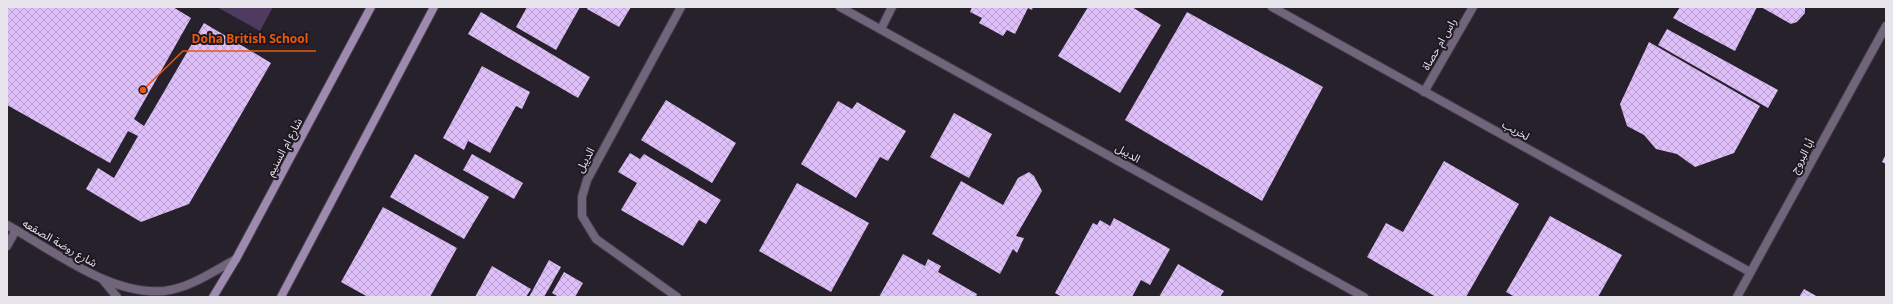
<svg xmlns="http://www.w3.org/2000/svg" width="1893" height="304" viewBox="0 0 1893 304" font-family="'Open Sans','Noto Sans Arabic',sans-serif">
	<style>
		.green { fill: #4f3a60 }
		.building { fill: url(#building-cross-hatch) }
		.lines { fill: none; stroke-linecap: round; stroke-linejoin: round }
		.street-casing { stroke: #423c47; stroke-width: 10 }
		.secondary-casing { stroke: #423c47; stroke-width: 10 }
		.street { stroke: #71657c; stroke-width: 8 }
		.secondary { stroke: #9e8aaf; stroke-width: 8 }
		.labels { text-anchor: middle; stroke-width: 4; stroke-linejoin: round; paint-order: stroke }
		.street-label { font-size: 11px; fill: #e8e4eb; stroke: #1d1822 }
		.leader { fill: none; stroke: #e8590c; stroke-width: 1.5 }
		.callout-dot { fill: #e8590c; stroke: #1d1822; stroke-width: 1.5 }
		.callout-label { font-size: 12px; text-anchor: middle; font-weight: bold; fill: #e8590c; stroke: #1d1822; stroke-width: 4; stroke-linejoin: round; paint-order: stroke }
	</style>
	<defs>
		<pattern id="building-cross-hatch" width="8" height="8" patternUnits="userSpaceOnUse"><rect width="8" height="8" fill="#debff9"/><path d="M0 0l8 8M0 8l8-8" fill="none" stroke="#b8a0cc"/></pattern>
	</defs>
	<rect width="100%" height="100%" fill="#27212c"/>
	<path class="green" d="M 217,7 L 273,7 L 260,31 Z"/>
	<g class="building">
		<path d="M 7,7 L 173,7 L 191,18 L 134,119 L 144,126 L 204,23 L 271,63 L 189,204 L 141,222 L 86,189 L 98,168 L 114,178 L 138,136 L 128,131 L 110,163 L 7,105 Z"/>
		<path d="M 527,7 L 580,7 L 556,50 L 516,27 Z"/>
		<path d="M 588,7 L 631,7 L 619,27 L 587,9 Z"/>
		<path d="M 972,7 L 1033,7 L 1032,10 L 1028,8 L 1015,34 L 1007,30 L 1003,36 L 979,23 L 982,18 L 970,12 Z"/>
		<path d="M 1088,7 L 1132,7 L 1161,25 L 1120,93 L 1058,56 Z"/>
		<path d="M 1680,7 L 1757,7 L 1735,51 L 1673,18 Z"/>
		<path d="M 1761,7 L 1805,7 L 1805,13 L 1797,22 L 1791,24 Z"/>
		<path d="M 481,12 L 590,77 L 578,98 L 468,34 Z"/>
		<path d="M 1187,12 L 1323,87 L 1262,201 L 1125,120 Z"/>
		<path d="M 1667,29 L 1778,90 L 1768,108 L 1658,45 Z"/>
		<path d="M 1649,42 L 1760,106 L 1734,153 L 1695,167 L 1677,154 L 1656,149 L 1644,135 L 1627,126 L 1620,104 Z"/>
		<path d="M 482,66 L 530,92 L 522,109 L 516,106 L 490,153 L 468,141 L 464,150 L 443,138 Z"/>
		<path d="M 666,100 L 736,143 L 712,183 L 641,140 Z"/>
		<path d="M 838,101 L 852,109 L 857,102 L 906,131 L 888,161 L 880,157 L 856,198 L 801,164 Z"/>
		<path d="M 954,113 L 992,134 L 969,178 L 930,157 Z"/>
		<path d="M 630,153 L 640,159 L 644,154 L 721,200 L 706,224 L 699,220 L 683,246 L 621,210 L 637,183 L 618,172 Z"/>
		<path d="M 415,154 L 489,197 L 464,239 L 390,197 Z"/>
		<path d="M 472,154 L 523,183 L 514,199 L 463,170 Z"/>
		<path d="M 1886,154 L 1886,164 L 1882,162 Z"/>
		<path d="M 1444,161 L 1519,204 L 1466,297 L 1436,297 L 1367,257 L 1386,223 L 1403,232 Z"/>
		<path d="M 1029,172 L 1034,176 L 1042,191 L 1016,236 L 1024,238 L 1017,253 L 1013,249 L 1000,274 L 932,234 L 961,181 L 1003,205 L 1018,178 Z"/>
		<path d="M 797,183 L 869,223 L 831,292 L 759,251 Z"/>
		<path d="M 383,207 L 457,248 L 430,297 L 368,297 L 341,282 Z"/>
		<path d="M 1550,216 L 1622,255 L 1598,297 L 1515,297 L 1506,292 Z"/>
		<path d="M 1114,218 L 1170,249 L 1150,285 L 1141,280 L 1132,297 L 1062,297 L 1055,293 L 1093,223 L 1097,225 L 1100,220 L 1110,226 Z"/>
		<path d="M 903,254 L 925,266 L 928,259 L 941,266 L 938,272 L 977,294 L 976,297 L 879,297 Z"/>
		<path d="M 549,260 L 561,267 L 544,297 L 529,297 Z"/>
		<path d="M 1178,264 L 1224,291 L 1220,297 L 1159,297 Z"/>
		<path d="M 492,266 L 531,289 L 526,297 L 475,297 Z"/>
		<path d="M 564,272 L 583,283 L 575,297 L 559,297 L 552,293 Z"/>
		<path d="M 1804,289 L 1818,297 L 1799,297 Z"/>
	</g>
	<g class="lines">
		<defs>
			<g id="street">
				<path d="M 840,7 L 1364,297"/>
				<path d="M 1272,7 L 1750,272"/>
				<path d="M 881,29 L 892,7"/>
				<path d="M 1424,92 L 1473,7"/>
				<path d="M 7,225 C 53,250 110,296 164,291 C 190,288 214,271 236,259"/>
				<path d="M 7,246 L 16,230"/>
				<path d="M 103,280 L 117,297"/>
				<path d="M 677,297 L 596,239 L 582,216 L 582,197 L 587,180 L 681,7"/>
				<path d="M 1737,297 L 1886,26"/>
			</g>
			<g id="secondary">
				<path d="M 213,297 L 236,259 L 371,7"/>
				<path d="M 281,297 L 434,7"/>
			</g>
		</defs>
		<use href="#street" class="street-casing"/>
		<use href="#secondary" class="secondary-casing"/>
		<use href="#street" class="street"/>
		<use href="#secondary" class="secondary"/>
	</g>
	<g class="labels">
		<g class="street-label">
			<text transform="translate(1439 44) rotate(-60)" y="4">راس ام حصاة</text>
			<text transform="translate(1516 130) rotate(29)" y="4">لخريب</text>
			<text transform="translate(284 147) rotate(-62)" y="4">شارع ام السنيم</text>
			<text transform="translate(1128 153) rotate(29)" y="4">الديبل</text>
			<text transform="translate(1802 156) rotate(-61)" y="4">أبا البروج</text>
			<text transform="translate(585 160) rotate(-62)" y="4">الديبل</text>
			<text transform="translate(60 243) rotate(30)" y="4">شارع روضة الصقعه</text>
		</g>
	</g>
	<path class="leader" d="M143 90L183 51H316"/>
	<circle class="callout-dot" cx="143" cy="90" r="4"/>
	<g class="callout-label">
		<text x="250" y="43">Doha British School</text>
	</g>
	<rect width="1893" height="304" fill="none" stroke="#e8e4eb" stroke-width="16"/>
</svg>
